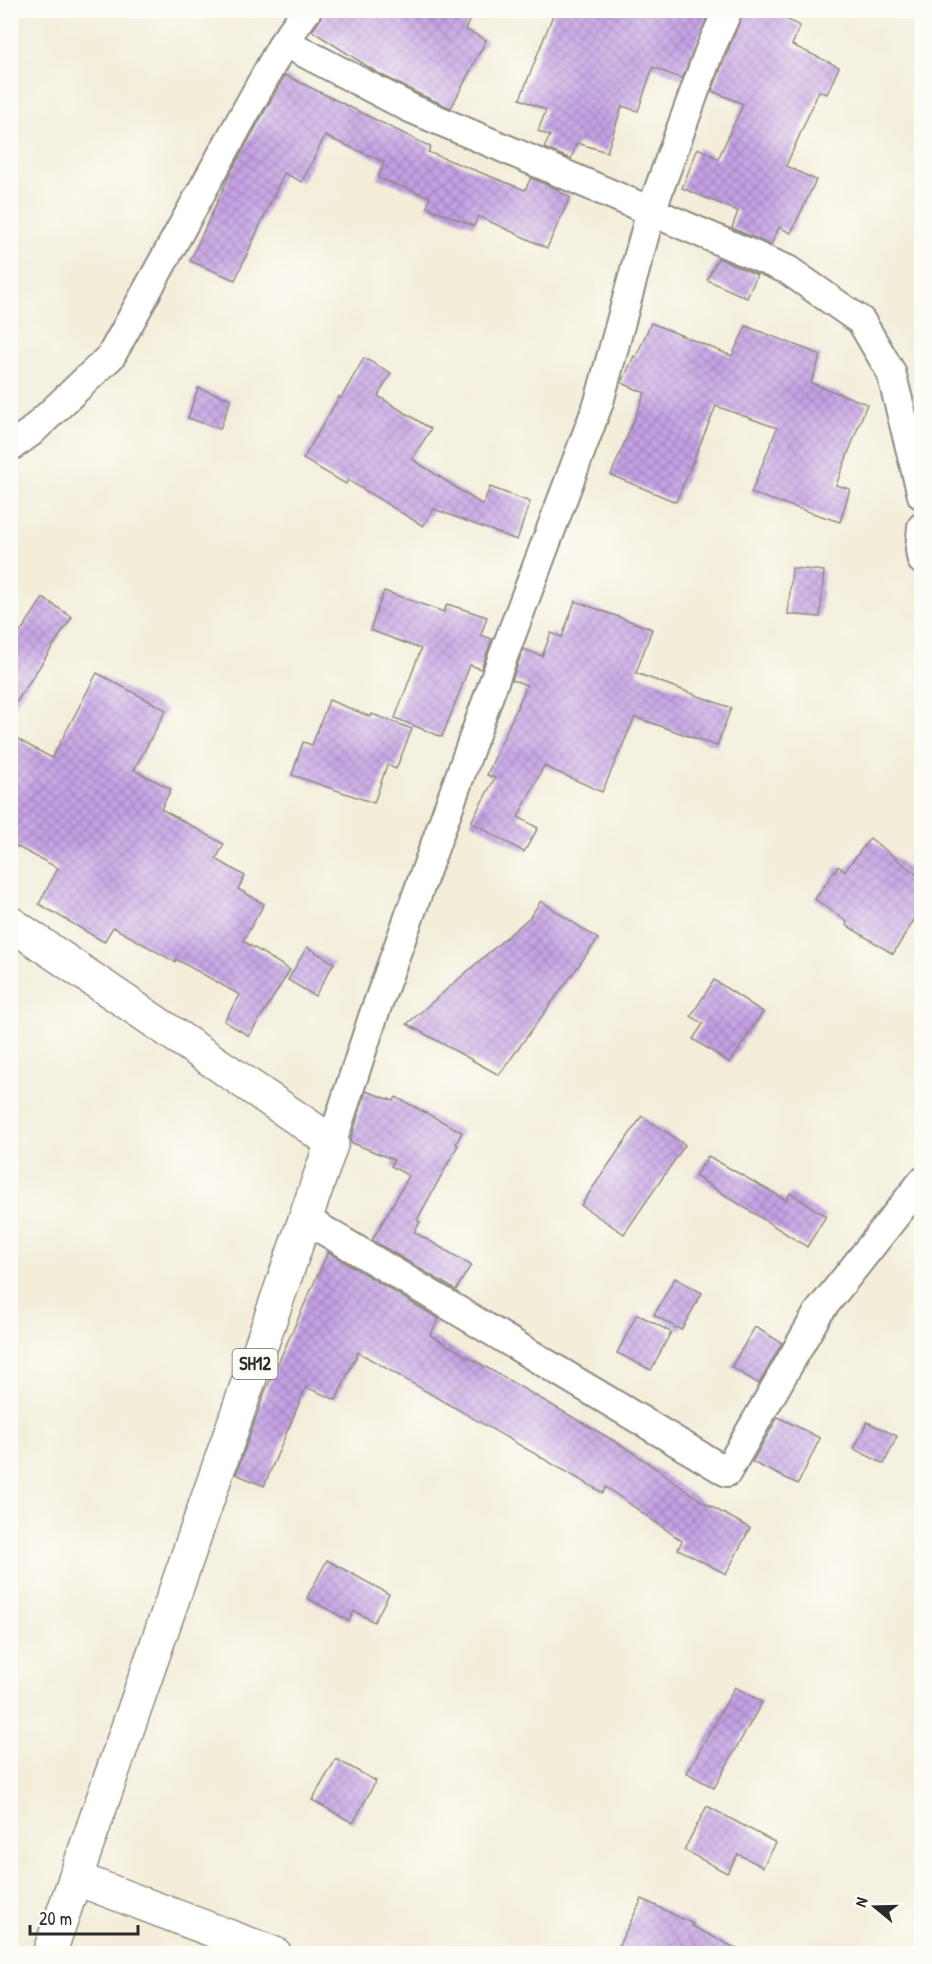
<svg xmlns="http://www.w3.org/2000/svg" width="932" height="1964" viewBox="0 0 932 1964" font-family="'Patrick Hand',sans-serif">
	<style>
		.building { fill: url(#building-cross-hatch) }
		.lines { fill: none; stroke-linecap: round; stroke-linejoin: round }
		.street-casing { stroke: #8f8c82; stroke-width: 32 }
		.secondary-casing { stroke: #8f8c82; stroke-width: 36 }
		.primary-casing { stroke: #8f8c82; stroke-width: 36 }
		.street { stroke: #fff; stroke-width: 28 }
		.secondary { stroke: #fff; stroke-width: 33 }
		.primary { stroke: #fff; stroke-width: 33 }
		.labels { text-anchor: middle; stroke-width: 6; stroke-linejoin: round; paint-order: stroke }
		.shield { fill: #fdfcf7; stroke: #6a6a68; stroke-width: 1.5 }
		.shield-label { font-size: 18px; font-weight: bold; fill: #2b2b2b }
	</style>
	<defs>
		<pattern id="building-cross-hatch" width="8" height="8" patternUnits="userSpaceOnUse" patternTransform="scale(1.5)"><rect width="8" height="8" fill="#c5a1e5"/><path d="M0 0l8 8M0 8l8-8" fill="none" stroke="#a083ba"/></pattern>
	</defs>
	<rect width="100%" height="100%" fill="#fdfcf7"/>
	<filter id="ink" filterUnits="userSpaceOnUse"><feTurbulence type="fractalNoise" baseFrequency=".0167" numOctaves="2"/><feDisplacementMap in="SourceGraphic" scale="12" xChannelSelector="R" yChannelSelector="G"/><feConvolveMatrix kernelMatrix="1 2 1 2 8 2 1 2 1" color-interpolation-filters="sRGB"/></filter>
	<filter id="wash" filterUnits="userSpaceOnUse"><feTurbulence type="fractalNoise" baseFrequency=".008" numOctaves="4" result="noise"/><feDisplacementMap in="SourceGraphic" scale="24" xChannelSelector="R" yChannelSelector="G"/><feGaussianBlur stdDeviation="1.35" result="paint"/><feColorMatrix in="noise" values="0 0 0 0 0 0 0 0 0 0 0 0 0 0 0 0 0 1.4 0 .05"/><feComposite in="paint" operator="in"/></filter>
	<g filter="url(#wash)">
		<rect width="100%" height="100%" fill="#f3edd9"/>
		<g id="blocks">
			<g class="building">
				<path d="M 323,10 L 475,10 L 465,29 L 486,40 L 451,108 L 417,93 L 378,73 L 312,31 L 320,20 Z"/>
				<path d="M 555,10 L 710,10 L 682,79 L 653,67 L 638,111 L 622,106 L 607,152 L 577,143 L 571,159 L 544,148 L 550,136 L 538,131 L 546,110 L 520,99 Z"/>
				<path d="M 744,10 L 791,10 L 786,19 L 800,26 L 792,45 L 839,67 L 827,94 L 819,91 L 786,166 L 816,180 L 791,233 L 779,227 L 771,245 L 732,228 L 738,211 L 682,188 L 698,148 L 718,159 L 743,104 L 712,91 Z"/>
				<path d="M 285,75 L 431,147 L 428,152 L 525,190 L 531,178 L 559,190 L 559,192 L 570,197 L 547,248 L 478,216 L 474,226 L 427,207 L 430,197 L 378,178 L 384,162 L 325,136 L 302,182 L 284,173 L 235,280 L 190,261 L 231,172 Z"/>
				<path d="M 718,258 L 757,275 L 747,298 L 707,280 Z"/>
				<path d="M 651,323 L 732,356 L 746,326 L 821,355 L 811,383 L 867,404 L 836,485 L 850,489 L 840,522 L 751,493 L 777,428 L 716,406 L 676,502 L 611,475 L 645,393 L 622,383 L 634,356 L 636,357 Z"/>
				<path d="M 364,358 L 391,373 L 378,396 L 431,429 L 412,459 L 483,505 L 490,487 L 530,502 L 517,540 L 434,509 L 423,526 L 348,480 L 346,484 L 303,459 L 339,397 L 341,398 Z"/>
				<path d="M 198,388 L 231,399 L 220,429 L 188,418 Z"/>
				<path d="M 792,568 L 824,571 L 820,617 L 788,614 Z"/>
				<path d="M 384,591 L 444,612 L 447,604 L 487,617 L 481,635 L 492,639 L 481,669 L 470,665 L 442,737 L 395,718 L 421,649 L 370,630 Z"/>
				<path d="M 43,598 L 72,617 L 10,712 L 10,648 Z"/>
				<path d="M 575,601 L 652,629 L 636,673 L 731,708 L 717,746 L 635,717 L 602,792 L 544,766 L 518,817 L 538,828 L 524,852 L 471,822 L 495,778 L 487,775 L 527,685 L 512,680 L 523,649 L 542,656 L 551,633 L 562,637 Z"/>
				<path d="M 97,673 L 166,710 L 134,770 L 171,789 L 161,809 L 224,844 L 216,859 L 245,876 L 238,889 L 264,904 L 243,941 L 290,970 L 249,1036 L 224,1021 L 240,995 L 176,959 L 175,962 L 113,927 L 104,942 L 39,904 L 58,868 L 10,843 L 10,735 L 52,758 Z"/>
				<path d="M 329,700 L 371,717 L 372,714 L 412,729 L 396,769 L 387,765 L 374,803 L 292,775 L 303,742 L 312,745 Z"/>
				<path d="M 870,838 L 921,878 L 921,909 L 893,954 L 846,925 L 847,922 L 815,899 L 838,866 L 845,871 Z"/>
				<path d="M 541,901 L 598,939 L 499,1075 L 407,1024 L 530,917 Z"/>
				<path d="M 307,947 L 334,963 L 315,996 L 288,980 Z"/>
				<path d="M 714,980 L 763,1012 L 730,1063 L 693,1039 L 703,1024 L 691,1016 Z"/>
				<path d="M 366,1091 L 394,1101 L 396,1097 L 462,1132 L 456,1144 L 458,1145 L 417,1220 L 420,1222 L 414,1232 L 471,1265 L 456,1290 L 372,1240 L 409,1176 L 391,1166 L 394,1160 L 350,1142 Z"/>
				<path d="M 642,1116 L 685,1145 L 624,1234 L 581,1205 Z"/>
				<path d="M 708,1156 L 786,1200 L 790,1193 L 826,1216 L 807,1247 L 695,1176 Z"/>
				<path d="M 328,1252 L 439,1319 L 430,1335 L 628,1449 L 703,1502 L 750,1528 L 726,1574 L 678,1549 L 682,1541 L 606,1487 L 603,1493 L 358,1352 L 336,1400 L 306,1387 L 264,1486 L 236,1474 L 265,1392 Z"/>
				<path d="M 675,1278 L 702,1293 L 681,1330 L 654,1315 Z"/>
				<path d="M 637,1314 L 671,1332 L 651,1370 L 617,1353 Z"/>
				<path d="M 755,1327 L 782,1343 L 759,1384 L 731,1367 Z"/>
				<path d="M 778,1417 L 820,1438 L 798,1484 L 752,1462 Z"/>
				<path d="M 867,1422 L 897,1436 L 884,1464 L 854,1449 Z"/>
				<path d="M 327,1560 L 389,1594 L 374,1622 L 354,1611 L 349,1621 L 307,1598 Z"/>
				<path d="M 735,1687 L 762,1702 L 714,1788 L 687,1773 Z"/>
				<path d="M 336,1759 L 376,1781 L 353,1823 L 312,1800 Z"/>
				<path d="M 707,1806 L 776,1843 L 763,1867 L 738,1854 L 727,1873 L 684,1850 Z"/>
				<path d="M 642,1899 L 693,1924 L 692,1926 L 745,1953 L 615,1953 Z"/>
			</g>
		</g>
	</g>
	<g filter="url(#ink)">
		<use href="#blocks" fill-opacity="0" stroke="#8f8c82" stroke-width="1.5"/>
		<g class="lines">
			<defs>
				<g id="street">
					<path d="M 284,42 L 410,108 L 788,270 L 861,321 L 891,372 L 922,495"/>
					<path d="M 10,447 L 31,432 L 111,356 L 284,42 L 307,10"/>
					<path d="M 922,527 L 920,550 L 922,560"/>
					<path d="M 332,1142 L 373,1017 L 501,662 L 599,402 L 651,211 L 709,52 L 728,10"/>
					<path d="M 305,1219 L 727,1472 L 818,1313 L 922,1182"/>
				</g>
				<path id="secondary" d="M 75,1878 L 275,1954"/>
				<path id="primary" d="M 10,923 L 332,1142 L 49,1954"/>
			</defs>
			<use href="#street" class="street-casing"/>
			<use href="#secondary" class="secondary-casing"/>
			<use href="#primary" class="primary-casing"/>
			<use href="#street" class="street"/>
			<use href="#secondary" class="secondary"/>
			<use href="#primary" class="primary"/>
		</g>
	</g>
	<g class="labels">
		<rect class="shield" x="232.5" y="1349" width="45" height="30" rx="4.5"/>
		<g class="shield-label">
			<text x="255" y="1370">SH12</text>
		</g>
	</g>
	<rect width="932" height="1964" fill="none" stroke="#fdfcf7" stroke-width="36"/>
	<g transform="translate(875 1907) rotate(289)" stroke="#fdfcf7" stroke-width="4.5" paint-order="stroke">
	<path d="M0-4.5L10 22L0 15L-10 22Z" fill="#2b2b2b"/>
	<text y="-9" font-size="16" font-weight="bold" text-anchor="middle" fill="#2b2b2b">N</text>
	</g>
	<path d="M30 1925v9h108v-9" fill="none" stroke="#2b2b2b" stroke-width="3"/>
	<text x="39" y="1925" font-size="18" fill="#2b2b2b" stroke="#fdfcf7" stroke-width="4.5" paint-order="stroke">20 m</text>
</svg>
